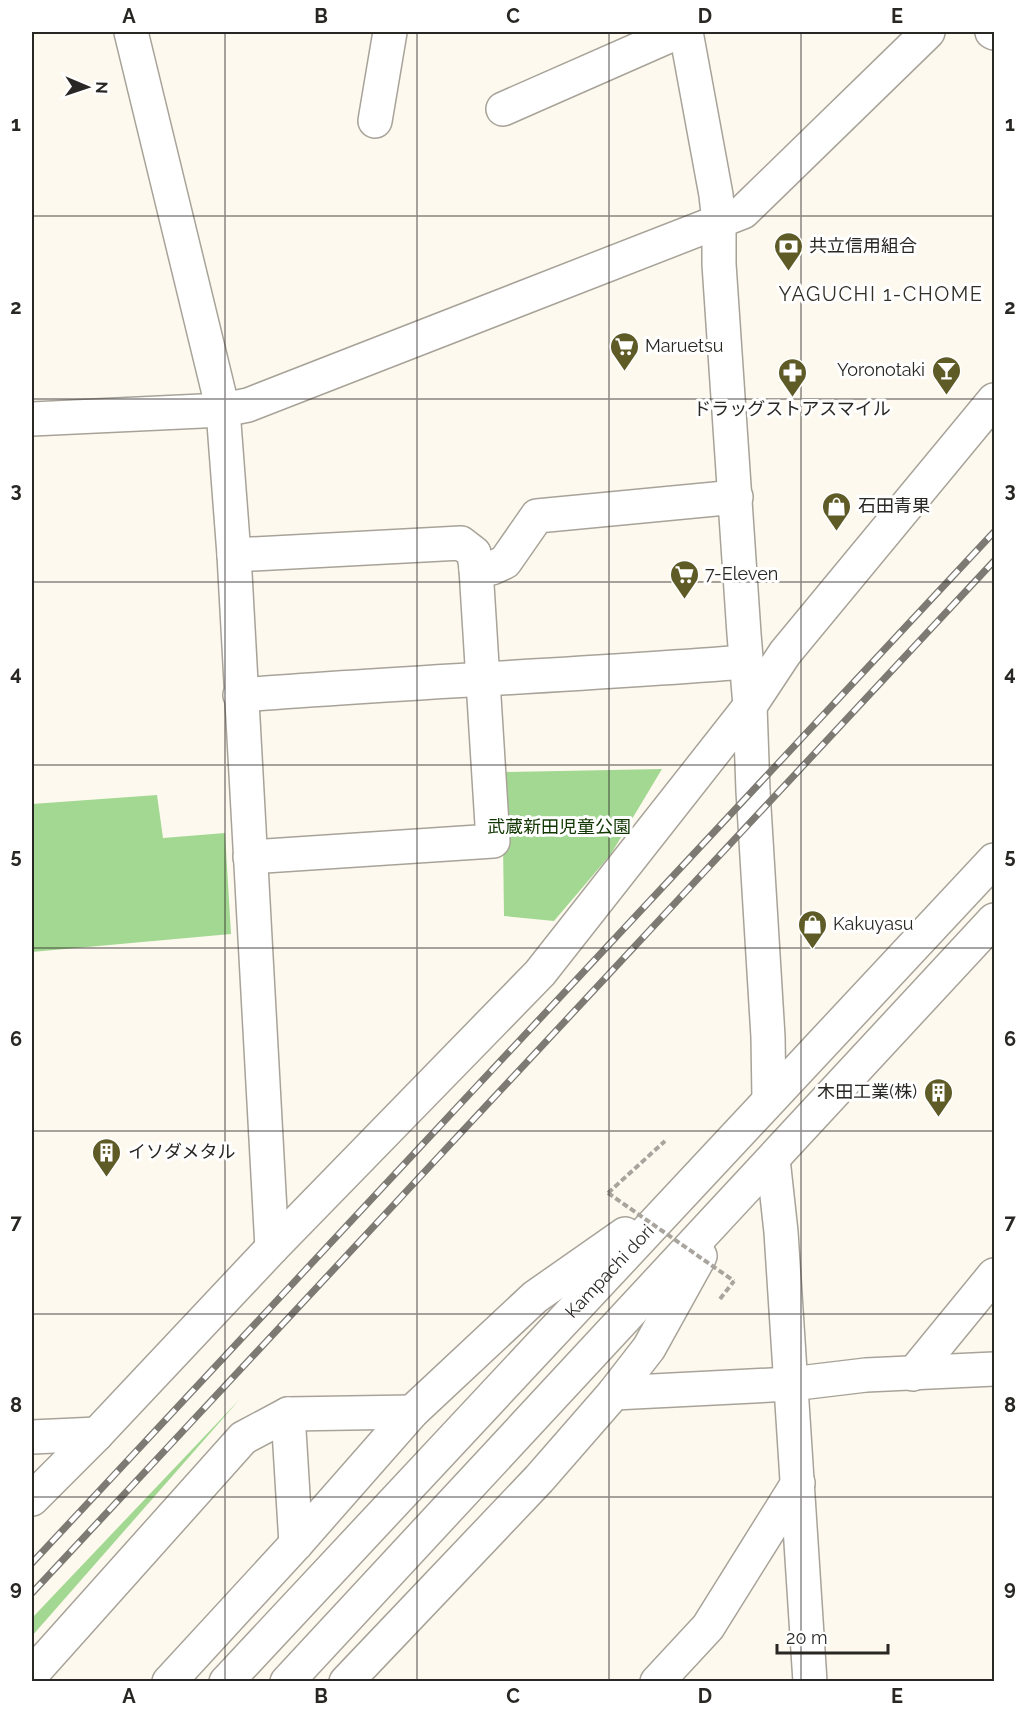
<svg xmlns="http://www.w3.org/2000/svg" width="1026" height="1713" viewBox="0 0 1026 1713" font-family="Raleway,'Noto Sans JP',sans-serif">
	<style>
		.green { fill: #a3d893 }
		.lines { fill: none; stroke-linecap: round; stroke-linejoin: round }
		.minor-casing { stroke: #a8a399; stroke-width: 36 }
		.major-casing { stroke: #a8a399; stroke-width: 36 }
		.path { stroke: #a9a59e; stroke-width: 4; stroke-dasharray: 6 3; stroke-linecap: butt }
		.minor { stroke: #fff; stroke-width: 33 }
		.major { stroke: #fff; stroke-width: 33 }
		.rail-casing { stroke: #7d7a74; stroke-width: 7 }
		.rail { stroke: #fff; stroke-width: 4.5; stroke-dasharray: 14; stroke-linecap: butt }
		.path-bridge { stroke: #a9a59e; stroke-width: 4; stroke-dasharray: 6 3; stroke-linecap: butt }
		.grid { fill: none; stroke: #292724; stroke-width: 1.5; stroke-opacity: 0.55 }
		.labels { text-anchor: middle; stroke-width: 6; stroke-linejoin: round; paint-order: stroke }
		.poi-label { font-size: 18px; fill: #292724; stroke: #fff; text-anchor: start }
		.park-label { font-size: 18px; fill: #103701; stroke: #fff }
		.street-label { font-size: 18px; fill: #292724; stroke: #fff }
		.neighbourhood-label { font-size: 20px; letter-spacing: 1.5px; fill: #332f27; stroke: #fff }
		.neatline { fill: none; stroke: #292724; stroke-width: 2 }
		.grid-label { font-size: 20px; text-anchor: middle; font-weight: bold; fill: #292724 }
	</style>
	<rect width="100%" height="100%" fill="#fef9ee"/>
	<g class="green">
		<path d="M 662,769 L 611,854 L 554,921 L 504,916 L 502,772 Z"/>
		<path d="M 157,795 L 163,838 L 225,833 L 231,934 L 32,952 L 32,804 Z"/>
		<path d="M 240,1399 L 32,1636 L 32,1618 Z"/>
	</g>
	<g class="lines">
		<defs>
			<g id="minor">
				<path d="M 131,32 L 223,410 L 234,555 L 272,1248"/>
				<path d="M 686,32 L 716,195 L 719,223 L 719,264 L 744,634 L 750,706 L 753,791 L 768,1037 L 769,1099"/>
				<path d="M 992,32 L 994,33"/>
				<path d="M 503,109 L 678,32"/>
				<path d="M 375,121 L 390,32"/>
				<path d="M 32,419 L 223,410 L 248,405 L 743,212 L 928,32"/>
				<path d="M 234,555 L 461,543 L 474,553 L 476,569 L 492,568 L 505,562 L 537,516 L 736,497"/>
				<path d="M 240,695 C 409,682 577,675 746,662"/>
				<path d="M 250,857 L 493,841 L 476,569"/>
				<path d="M 773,1159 L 781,1232 L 810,1682"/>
				<path d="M 913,1374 L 994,1275"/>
				<path d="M 614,1393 L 791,1384 L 866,1375 L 994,1369"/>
				<path d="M 288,1414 L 296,1544"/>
				<path d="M 32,1437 L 97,1434"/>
				<path d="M 32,1499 L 97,1434 L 272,1248 L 540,973 L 750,706 L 785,653 L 994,400"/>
				<path d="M 32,1674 L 243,1438 L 288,1414 L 412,1412"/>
				<path d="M 657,1682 L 708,1627 L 798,1483"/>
			</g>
			<g id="major">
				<path d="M 169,1682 L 296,1544 L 412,1412 L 535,1297 L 625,1234"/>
				<path id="s1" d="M 226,1682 L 994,860"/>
				<path d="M 287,1682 L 994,920"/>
				<path d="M 346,1682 L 539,1479 L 614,1393 L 649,1348 L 700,1256"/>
			</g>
		</defs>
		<use href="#minor" class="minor-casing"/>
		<use href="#major" class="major-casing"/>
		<g class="path">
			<path d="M 608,1193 L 665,1141"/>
			<path d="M 720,1299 L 734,1281"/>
		</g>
		<use href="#minor" class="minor"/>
		<use href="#major" class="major"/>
		<defs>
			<g id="rail">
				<path d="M 32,1563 L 994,532"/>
				<path d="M 32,1593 L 994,561"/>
			</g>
		</defs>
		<use href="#rail" class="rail-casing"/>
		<use href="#rail" class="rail"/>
		<path class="path-bridge" d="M 608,1193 L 734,1281"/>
	</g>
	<path class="grid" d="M 225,32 L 225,1682M 417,32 L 417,1682M 609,32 L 609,1682M 801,32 L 801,1682M 32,216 L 994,216M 32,399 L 994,399M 32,582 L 994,582M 32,765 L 994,765M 32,948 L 994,948M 32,1131 L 994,1131M 32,1314 L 994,1314M 32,1497 L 994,1497"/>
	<defs>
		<symbol id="bank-pin" viewBox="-11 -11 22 30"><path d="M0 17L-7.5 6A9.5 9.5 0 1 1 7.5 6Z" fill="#5e5b27" stroke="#fff"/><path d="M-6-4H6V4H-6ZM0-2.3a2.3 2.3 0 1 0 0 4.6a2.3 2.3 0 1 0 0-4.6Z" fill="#fff"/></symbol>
		<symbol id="supermarket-pin" viewBox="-11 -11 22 30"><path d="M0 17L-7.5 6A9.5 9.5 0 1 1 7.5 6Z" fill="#5e5b27" stroke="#fff"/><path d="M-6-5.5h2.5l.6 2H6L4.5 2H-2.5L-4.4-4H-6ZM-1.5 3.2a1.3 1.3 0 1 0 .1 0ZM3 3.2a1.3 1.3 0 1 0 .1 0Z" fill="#fff"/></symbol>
		<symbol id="bar-pin" viewBox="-11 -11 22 30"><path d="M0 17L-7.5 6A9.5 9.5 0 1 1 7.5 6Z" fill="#5e5b27" stroke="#fff"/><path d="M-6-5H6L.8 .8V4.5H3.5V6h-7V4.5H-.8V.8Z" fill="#fff"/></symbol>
		<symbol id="pharmacy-pin" viewBox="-11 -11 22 30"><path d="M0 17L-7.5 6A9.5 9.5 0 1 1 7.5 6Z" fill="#5e5b27" stroke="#fff"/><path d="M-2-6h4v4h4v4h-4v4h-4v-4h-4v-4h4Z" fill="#fff"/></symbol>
		<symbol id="shop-pin" viewBox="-11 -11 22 30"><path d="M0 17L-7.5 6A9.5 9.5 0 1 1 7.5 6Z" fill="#5e5b27" stroke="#fff"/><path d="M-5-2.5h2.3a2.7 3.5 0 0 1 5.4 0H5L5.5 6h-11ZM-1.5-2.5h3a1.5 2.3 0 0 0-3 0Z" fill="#fff"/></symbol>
		<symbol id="building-pin" viewBox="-11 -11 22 30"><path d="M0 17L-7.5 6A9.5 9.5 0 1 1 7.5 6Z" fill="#5e5b27" stroke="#fff"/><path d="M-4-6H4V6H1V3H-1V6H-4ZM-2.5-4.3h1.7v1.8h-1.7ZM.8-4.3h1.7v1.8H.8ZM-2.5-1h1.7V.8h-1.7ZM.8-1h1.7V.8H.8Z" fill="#fff"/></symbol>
	</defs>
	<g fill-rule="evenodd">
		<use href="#bank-pin" x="772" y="230" width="33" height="45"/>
		<use href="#supermarket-pin" x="608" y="330" width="33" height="45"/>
		<use href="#bar-pin" x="930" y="354" width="33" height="45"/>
		<use href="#pharmacy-pin" x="776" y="356" width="33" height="45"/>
		<use href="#shop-pin" x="820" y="490" width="33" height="45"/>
		<use href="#supermarket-pin" x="668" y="558" width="33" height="45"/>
		<use href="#shop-pin" x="796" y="908" width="33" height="45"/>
		<use href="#building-pin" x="922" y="1076" width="33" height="45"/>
		<use href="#building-pin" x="90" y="1136" width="33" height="45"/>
	</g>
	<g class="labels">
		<g class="poi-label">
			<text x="809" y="252">共立信用組合</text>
			<text x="645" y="352">Maruetsu</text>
			<text x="925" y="376" text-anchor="end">Yoronotaki</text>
			<text x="792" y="415" text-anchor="middle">ドラッグストアスマイル</text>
			<text x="858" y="512">石田青果</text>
			<text x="705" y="580">7-Eleven</text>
			<text x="833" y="930">Kakuyasu</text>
			<text x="917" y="1098" text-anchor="end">木田工業(株)</text>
			<text x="128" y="1158">イソダメタル</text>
		</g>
		<g class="park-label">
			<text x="559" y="833">武蔵新田児童公園</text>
		</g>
		<g class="street-label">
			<text dy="6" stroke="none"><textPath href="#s1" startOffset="562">Kampachi dori</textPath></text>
		</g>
		<g class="neighbourhood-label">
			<text x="881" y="301">YAGUCHI 1-CHOME</text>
		</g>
	</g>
	<rect width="1026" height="1713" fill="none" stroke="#ffffff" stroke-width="66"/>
	<g transform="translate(87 87) rotate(92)" stroke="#ffffff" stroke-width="4.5" paint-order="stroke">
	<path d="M0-4.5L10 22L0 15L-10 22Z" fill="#292724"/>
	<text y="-9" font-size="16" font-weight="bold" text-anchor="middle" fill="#292724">N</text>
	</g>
	<path d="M777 1644v9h111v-9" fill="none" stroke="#292724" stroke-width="3"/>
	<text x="786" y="1644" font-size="18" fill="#292724" stroke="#ffffff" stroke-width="4.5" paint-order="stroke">20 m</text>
	<rect x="33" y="33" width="960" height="1647" class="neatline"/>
	<g class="grid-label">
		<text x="129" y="23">A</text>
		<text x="321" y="23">B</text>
		<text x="513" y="23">C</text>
		<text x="705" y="23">D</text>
		<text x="897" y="23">E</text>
		<text x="16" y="131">1</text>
		<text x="1010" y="131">1</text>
		<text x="16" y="314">2</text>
		<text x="1010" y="314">2</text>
		<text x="16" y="497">3</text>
		<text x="1010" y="497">3</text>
		<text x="16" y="680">4</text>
		<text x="1010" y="680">4</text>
		<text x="16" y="863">5</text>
		<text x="1010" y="863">5</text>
		<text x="16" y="1046">6</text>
		<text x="1010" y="1046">6</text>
		<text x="16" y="1229">7</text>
		<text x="1010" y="1229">7</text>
		<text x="16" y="1412">8</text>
		<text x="1010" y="1412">8</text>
		<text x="16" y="1595">9</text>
		<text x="1010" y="1595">9</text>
		<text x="129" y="1703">A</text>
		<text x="321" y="1703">B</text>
		<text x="513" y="1703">C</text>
		<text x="705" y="1703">D</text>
		<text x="897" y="1703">E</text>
	</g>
</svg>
